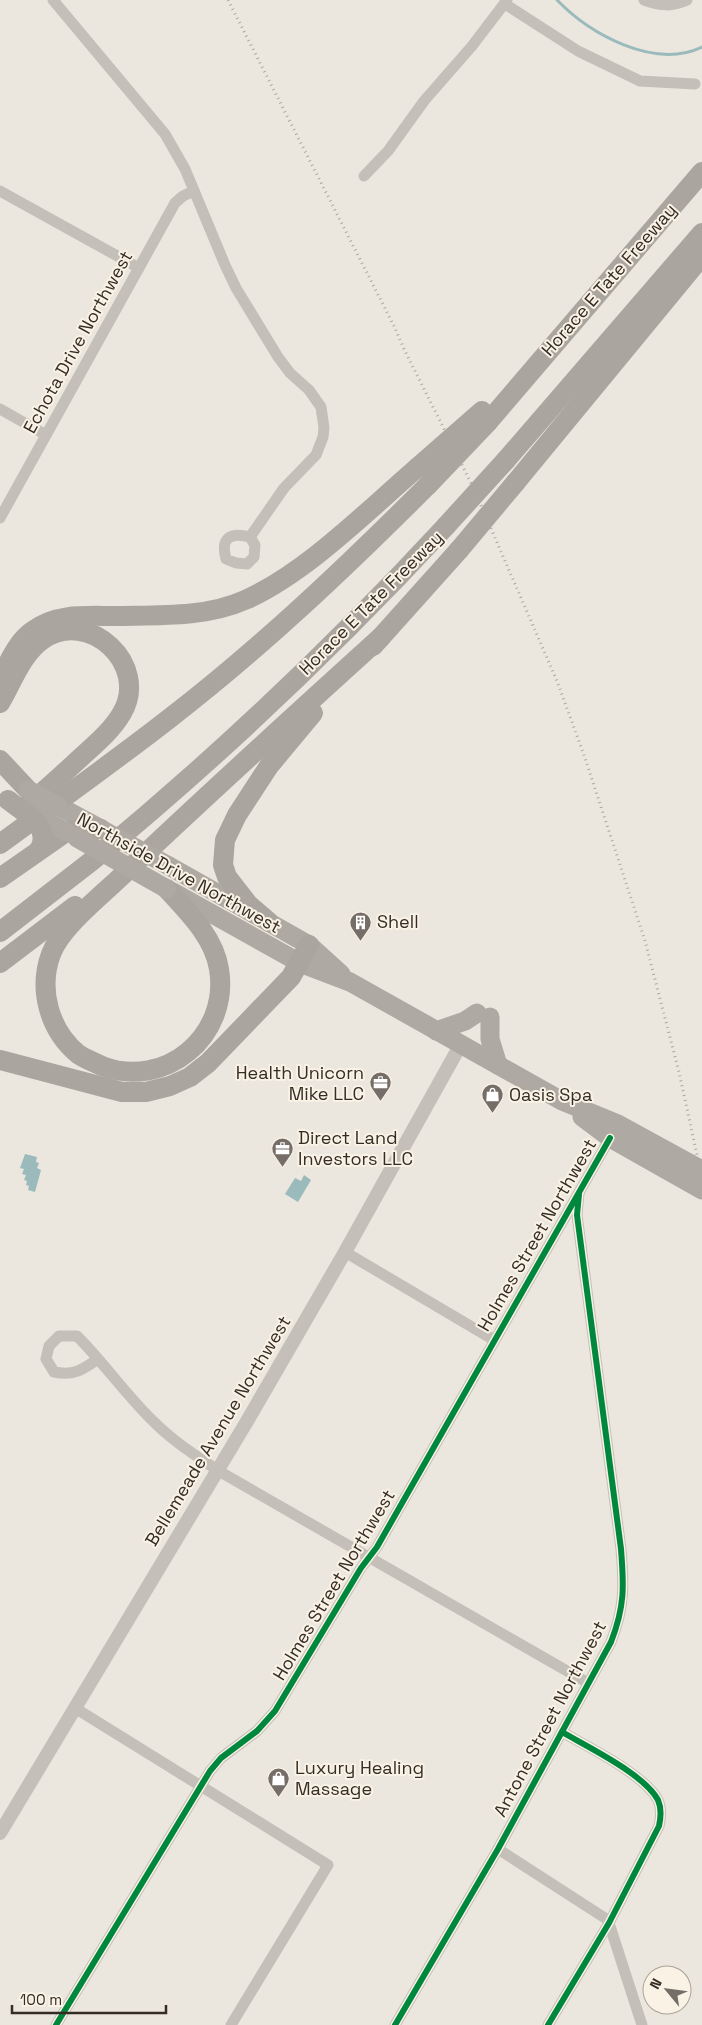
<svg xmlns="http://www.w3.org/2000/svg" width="702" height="2025" viewBox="0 0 702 2025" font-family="'Space Grotesk',sans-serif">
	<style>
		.water { fill: #9bbabc }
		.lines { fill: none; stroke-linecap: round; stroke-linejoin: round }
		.stream { stroke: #9bbabc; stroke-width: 3 }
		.minor { stroke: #c4bfb8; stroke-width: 11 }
		.tertiary { stroke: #c4bfb8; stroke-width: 14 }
		.trunk { stroke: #aea9a2; stroke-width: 19 }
		.motorway { stroke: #aaa59e; stroke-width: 20 }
		.rail { stroke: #aca7a2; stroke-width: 3; stroke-dasharray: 1 4; stroke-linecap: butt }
		.trunk-bridge { stroke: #aea9a2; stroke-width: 19 }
		.motorway-bridge { stroke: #aaa59e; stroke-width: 20 }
		.cycleway-casing { stroke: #f9f2e5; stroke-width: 9 }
		.cycleway { stroke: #00873e; stroke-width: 6 }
		.labels { text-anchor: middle; stroke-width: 4; stroke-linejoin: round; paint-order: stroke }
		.street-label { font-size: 18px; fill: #352c26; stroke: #f9f2e5 }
		.poi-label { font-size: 18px; fill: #352c26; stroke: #f9f2e5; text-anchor: start }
	</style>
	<rect width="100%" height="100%" fill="#ebe7df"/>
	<g class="water">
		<path d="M 25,1154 L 37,1157 L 36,1162 L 39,1163 L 37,1168 L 41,1170 L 35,1192 L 28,1190 L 29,1186 L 26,1185 L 27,1181 L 24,1180 L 26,1175 L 22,1174 L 24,1169 L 20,1168 Z"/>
		<path d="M 304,1175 L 311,1180 L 298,1202 L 285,1194 L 295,1178 L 301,1181 Z"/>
	</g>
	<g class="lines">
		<path class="stream" d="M 557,0 C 590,34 654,70 702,47"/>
		<g class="minor">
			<path d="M 53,0 L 165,134 L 185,169 L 225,265 L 236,288 L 278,357 L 290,373 L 309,390 L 321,407 L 324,428 L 323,437 L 316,455 L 284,488 L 250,537 L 255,545 L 254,557 L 247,564 L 236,563 L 226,559 C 220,537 231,532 250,537"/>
			<path d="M 644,0 C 660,6 672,7 687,0"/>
			<path d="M 505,4 L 578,51 L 640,81 L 695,84"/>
			<path d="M 364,176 L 388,151 L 424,101 L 472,46 L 507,0"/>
			<path d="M 0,191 L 139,268"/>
			<path d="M 0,409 L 46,435"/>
			<path d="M 0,518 L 175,203 L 183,196 L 194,191"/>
			<path d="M 345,1252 L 494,1340"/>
			<path d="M 98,1359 C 82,1370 74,1376 54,1372 L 46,1359 L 49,1346 L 59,1336 L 77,1336 C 104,1363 126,1395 154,1422 C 173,1441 195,1455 217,1470 L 588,1683"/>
			<path d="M 75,1708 L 328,1865 L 231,2025"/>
			<path d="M 498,1849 L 608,1920 L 642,2025"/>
			<path d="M 56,2025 L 210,1771 L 221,1758 L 257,1731 L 275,1711 L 361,1568 L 377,1547 L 610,1138"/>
			<path d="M 395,2025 L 498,1849 L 611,1642 C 625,1606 624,1586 621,1549 L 577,1215 L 579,1193"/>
			<path d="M 548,2025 L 609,1923 L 659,1826 C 661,1817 662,1809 658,1800 C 644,1774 588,1747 562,1732"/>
		</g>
		<path class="tertiary" d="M 0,1833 L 246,1423 L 345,1252 L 461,1044"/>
		<g class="trunk">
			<path d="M 58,806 L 101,829"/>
			<path d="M 169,866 L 309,945 L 341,974"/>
			<path d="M 173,892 L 300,963 L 350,982 L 562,1101 L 618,1124 L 702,1170"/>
			<path d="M 490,1017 L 490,1039 L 498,1065"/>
			<path d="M 436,1031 L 465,1021 L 477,1013"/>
			<path d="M 582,1117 L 610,1138 L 702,1190"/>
		</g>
		<g class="motorway">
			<path d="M 488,422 L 702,172"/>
			<path d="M 506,460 L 702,233"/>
			<path d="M 516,482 L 702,256"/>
			<path d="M 373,646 L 459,550"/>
			<path d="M 0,679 C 9,662 17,641 34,630 C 57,613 87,616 114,616 C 156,615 205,618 245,600 C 306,573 367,511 418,467"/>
			<path d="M 0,703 C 12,683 22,654 42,640 C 89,607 150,665 122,713 C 111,732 93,746 78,760 C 61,776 44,791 27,806"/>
			<path d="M 0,760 L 28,790"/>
			<path d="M 0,844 C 57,802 115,761 170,718 C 262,647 346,567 428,485"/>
			<path d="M 0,878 L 66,832 L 85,829 L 101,829"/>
			<path d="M 167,889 C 188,912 214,937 219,969 C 230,1036 165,1090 102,1066 C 94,1062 85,1059 78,1054 C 49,1030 38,989 51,954 C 62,925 106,892 128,870 C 211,791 296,714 381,637"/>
			<path d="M 269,922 L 248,904 L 227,877 L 223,865 L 225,840 L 237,815 L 269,766 L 313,713"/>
			<path d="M 0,932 C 31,908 62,884 93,860 C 218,757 336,645 446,526"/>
			<path d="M 0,963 L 75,906"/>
			<path d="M 0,1060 L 122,1092 L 146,1092 L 170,1086 L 190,1077 L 208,1063 L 291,977 L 309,945"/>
		</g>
		<path class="rail" d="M 228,0 L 395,328 L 404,349 L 473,487 L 557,681 L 584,755 L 645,941 L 679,1072 L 702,1178"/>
		<g class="trunk-bridge">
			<path d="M 28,790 L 58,806"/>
			<path d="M 26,810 L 66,832"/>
			<path d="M 101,829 L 169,866"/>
			<path d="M 77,838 L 167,889"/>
		</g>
		<g class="motorway-bridge">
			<path d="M 418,467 L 482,411"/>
			<path d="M 428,485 L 488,422"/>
			<path d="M 446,526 L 506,460"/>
			<path d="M 459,550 L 516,482"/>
			<path d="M 8,800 C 23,812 52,826 40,848"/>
		</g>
		<defs>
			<g id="cycleway">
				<path d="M 56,2025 L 210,1771 L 221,1758 L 257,1731 L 275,1711 L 361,1568 L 377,1547 L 610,1138"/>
				<path d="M 395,2025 L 498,1849 L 611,1642 C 625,1606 624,1586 621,1549 L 577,1215 L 579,1194"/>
				<path d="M 548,2025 L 609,1923 L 659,1826 C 661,1817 662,1809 658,1800 C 644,1774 588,1747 562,1732"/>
			</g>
		</defs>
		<use href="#cycleway" class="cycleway-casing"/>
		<use href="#cycleway" class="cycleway"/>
	</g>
	<defs>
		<symbol id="building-pin" viewBox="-11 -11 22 30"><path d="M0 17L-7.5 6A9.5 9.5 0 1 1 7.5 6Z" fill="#756d67" stroke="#f9f2e5"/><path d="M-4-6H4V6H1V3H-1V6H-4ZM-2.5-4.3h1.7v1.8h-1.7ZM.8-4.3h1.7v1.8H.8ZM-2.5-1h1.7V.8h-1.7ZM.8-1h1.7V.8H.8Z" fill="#fff"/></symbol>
		<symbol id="office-pin" viewBox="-11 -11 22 30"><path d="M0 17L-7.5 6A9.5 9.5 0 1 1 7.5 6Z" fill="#756d67" stroke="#f9f2e5"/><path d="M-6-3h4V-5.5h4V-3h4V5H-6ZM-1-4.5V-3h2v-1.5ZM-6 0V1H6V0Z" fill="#fff"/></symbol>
		<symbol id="shop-pin" viewBox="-11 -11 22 30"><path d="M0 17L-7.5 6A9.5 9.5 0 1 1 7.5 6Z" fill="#756d67" stroke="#f9f2e5"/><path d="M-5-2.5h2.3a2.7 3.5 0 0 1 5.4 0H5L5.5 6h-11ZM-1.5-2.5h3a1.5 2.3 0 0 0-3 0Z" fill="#fff"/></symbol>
	</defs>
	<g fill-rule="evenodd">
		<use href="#building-pin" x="348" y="910" width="25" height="34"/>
		<use href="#office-pin" x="368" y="1070" width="25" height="34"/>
		<use href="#shop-pin" x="480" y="1082" width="25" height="34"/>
		<use href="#office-pin" x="270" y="1136" width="25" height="34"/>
		<use href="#shop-pin" x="266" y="1766" width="25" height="34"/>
	</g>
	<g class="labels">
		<g class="street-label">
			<text transform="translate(609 280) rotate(-49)" y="6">Horace E Tate Freeway</text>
			<text transform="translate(78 342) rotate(-61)" y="6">Echota Drive Northwest</text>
			<text transform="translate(371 603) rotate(-45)" y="6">Horace E Tate Freeway</text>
			<text transform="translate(179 873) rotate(29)" y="6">Northside Drive Northwest</text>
			<text transform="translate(537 1235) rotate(-60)" y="6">Holmes Street Northwest</text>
			<text transform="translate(218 1431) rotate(-59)" y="6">Bellemeade Avenue Northwest</text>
			<text transform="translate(334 1585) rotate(-59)" y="6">Holmes Street Northwest</text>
			<text transform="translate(550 1719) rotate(-62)" y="6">Antone Street Northwest</text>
		</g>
		<g class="poi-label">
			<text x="377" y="928">Shell</text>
			<text x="364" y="1079" text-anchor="end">Health Unicorn<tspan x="364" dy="21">Mike LLC</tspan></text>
			<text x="509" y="1101">Oasis Spa</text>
			<text x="298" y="1144">Direct Land<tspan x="298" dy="21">Investors LLC</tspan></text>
			<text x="295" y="1774">Luxury Healing<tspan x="295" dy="21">Massage</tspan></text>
		</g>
	</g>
	<g transform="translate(667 1990) rotate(299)"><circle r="24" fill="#f9f2e5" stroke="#aba399"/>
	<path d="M0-4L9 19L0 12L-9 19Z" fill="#756d67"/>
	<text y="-8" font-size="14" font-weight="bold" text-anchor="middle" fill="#352c26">N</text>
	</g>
	<path d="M12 2005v8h154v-8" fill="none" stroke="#352c26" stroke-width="2.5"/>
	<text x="20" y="2005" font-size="15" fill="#352c26" stroke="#f9f2e5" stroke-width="4" paint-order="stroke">100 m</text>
</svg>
